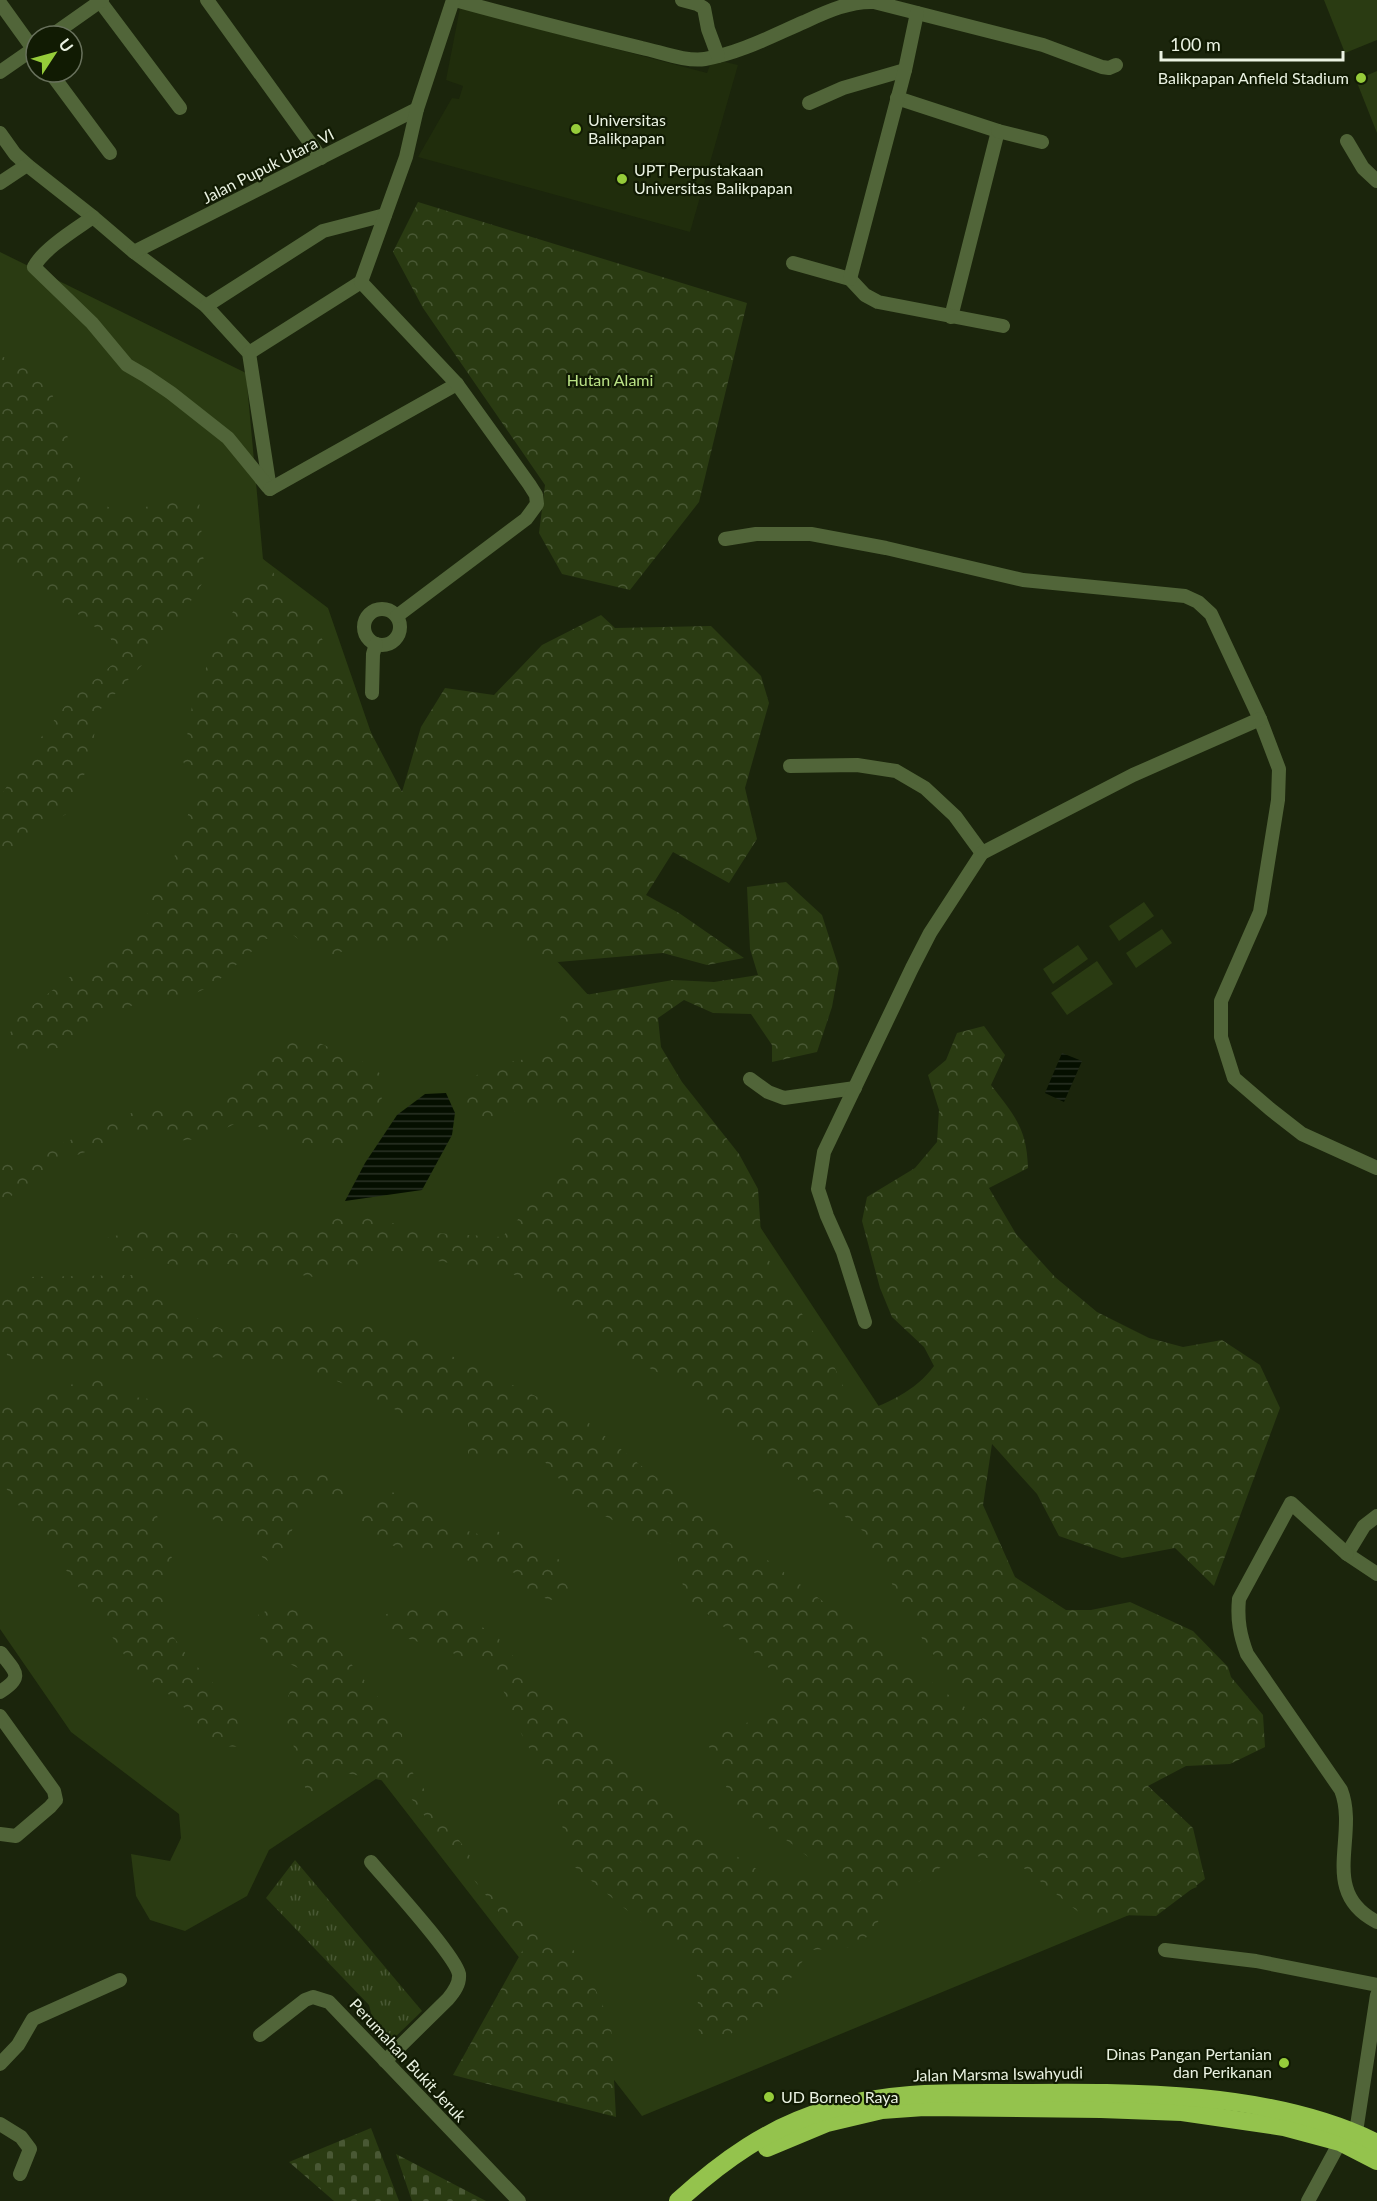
<svg xmlns="http://www.w3.org/2000/svg" width="1377" height="2201" viewBox="0 0 1377 2201" font-family="Lato,sans-serif">
	<style>
		.built { fill: #202d0c }
		.grass { fill: #2a3b12 }
		.forest { fill: url(#forest-crowns) }
		.cemetery { fill: url(#cemetery-stones) }
		.park { fill: url(#park-tufts) }
		.water { fill: url(#water-rules) }
		.lines { fill: none; stroke-linecap: round; stroke-linejoin: round }
		.street { stroke: #516539; stroke-width: 14 }
		.highway { stroke: #94c34d; stroke-width: 18 }
		.poi-dot { fill: #96cc3a; stroke: #111b03; stroke-width: 2 }
		.labels { text-anchor: middle; stroke-width: 4.5; stroke-linejoin: round; paint-order: stroke }
		.poi-label { font-size: 16px; fill: #eaf2e2; stroke: #111b03; text-anchor: start }
		.street-label { font-size: 16px; fill: #eaf2e2; stroke: #111b03 }
		.park-label { font-size: 16px; fill: #bae286; stroke: #111b03 }
	</style>
	<defs>
		<pattern id="forest-crowns" width="20" height="18" patternUnits="userSpaceOnUse" patternTransform="scale(1.5)"><rect width="20" height="18" fill="#2a3b12"/><path d="M2 6a3 3 0 1 1 6 0M12 15a3 3 0 1 1 6 0" fill="none" stroke="#495834"/></pattern>
		<pattern id="cemetery-stones" width="16" height="16" patternUnits="userSpaceOnUse" patternTransform="scale(1.5)"><rect width="16" height="16" fill="#2a3b12"/><path d="M2 7V4a2 2 0 0 1 4 0v3zM10 15v-3a2 2 0 0 1 4 0v3z" fill="#495834"/></pattern>
		<pattern id="park-tufts" width="24" height="20" patternUnits="userSpaceOnUse" patternTransform="scale(1.5)"><rect width="24" height="20" fill="#2a3b12"/><path d="M3 7l-1-3M5 7V3M7 7l1-3M15 17l-1-3M17 17v-4M19 17l1-3" fill="none" stroke="#495834"/></pattern>
		<pattern id="water-rules" width="6" height="5" patternUnits="userSpaceOnUse" patternTransform="scale(1.5)"><rect width="6" height="5" fill="#050f00"/><path d="M0 2.5h6" fill="none" stroke="#2a3225"/></pattern>
	</defs>
	<rect width="100%" height="100%" fill="#1b250c"/>
	<path class="built" d="M 460,8 L 707,73 L 712,59 L 738,65 L 690,232 L 418,157 L 452,98 L 459,99 L 463,86 L 446,80 Z"/>
	<g class="grass">
		<path d="M 1324,0 L 1377,0 L 1377,40 L 1345,53 Z"/>
		<path d="M 1377,71 L 1377,133 L 1356,80 Z"/>
		<path d="M 0,252 L 246,373 L 263,559 L 328,608 L 386,776 L 653,1065 L 1197,1887 L 642,2116 L 379,1777 L 269,1850 L 247,1896 L 185,1931 L 150,1920 L 136,1896 L 131,1854 L 170,1861 L 181,1838 L 179,1814 L 71,1732 L 0,1629 Z"/>
		<path d="M 1144,902 L 1154,916 L 1119,941 L 1109,926 Z"/>
		<path d="M 1162,929 L 1172,943 L 1136,968 L 1126,953 Z"/>
		<path d="M 1078,945 L 1088,959 L 1053,984 L 1043,969 Z"/>
		<path d="M 1097,961 L 1113,984 L 1067,1015 L 1051,993 Z"/>
	</g>
	<g class="forest">
		<path d="M 418,202 L 747,303 L 699,502 L 630,590 L 562,574 L 539,533 L 545,485 L 423,308 L 393,252 Z"/>
		<path d="M 1,356 L 45,376 L 64,425 L 85,494 L 121,514 L 181,497 L 199,499 L 205,579 L 187,607 L 142,665 L 97,713 L 91,760 L 66,814 L 6,854 L 0,861 L 0,798 L 17,769 L 68,702 L 112,665 L 111,639 L 30,578 L 0,561 Z"/>
		<path d="M 263,559 L 319,633 L 402,792 L 421,727 L 445,688 L 494,695 L 542,645 L 601,615 L 615,628 L 711,626 L 761,676 L 769,703 L 745,788 L 757,839 L 729,883 L 673,852 L 646,895 L 679,913 L 744,958 L 707,965 L 663,953 L 558,962 L 538,956 L 516,939 L 489,927 L 439,945 L 403,945 L 360,941 L 336,955 L 310,949 L 292,934 L 266,939 L 213,985 L 185,998 L 136,1004 L 96,1020 L 61,1048 L 1,1050 L 19,1016 L 71,976 L 108,959 L 142,933 L 154,892 L 174,858 L 195,793 L 183,761 L 194,694 L 227,622 Z"/>
		<path d="M 786,882 L 822,915 L 839,968 L 832,1007 L 817,1052 L 772,1062 L 772,1045 L 751,1014 L 713,1013 L 684,1000 L 658,1018 L 661,1047 L 682,1082 L 739,1154 L 758,1189 L 762,1249 L 833,1364 L 856,1414 C 885,1405 916,1391 934,1366 L 924,1347 L 892,1317 L 880,1288 L 862,1221 L 867,1197 L 915,1168 L 937,1142 L 939,1110 L 928,1075 L 946,1060 L 957,1033 L 984,1026 L 1005,1055 L 991,1085 C 1014,1115 1027,1128 1028,1168 L 989,1188 L 1016,1234 L 1055,1277 L 1097,1312 L 1149,1338 L 1183,1347 L 1222,1340 L 1260,1365 L 1280,1408 L 1214,1586 L 1175,1548 L 1122,1558 L 1059,1536 L 1037,1494 L 992,1444 L 983,1505 L 1015,1577 L 1066,1610 L 1091,1610 L 1130,1602 L 1193,1631 L 1228,1667 L 1231,1677 L 1263,1715 L 1265,1747 L 1230,1764 L 1186,1766 L 1148,1786 L 1193,1828 L 1205,1879 L 1156,1916 L 1081,1914 L 1020,1865 L 972,1855 L 943,1866 L 898,1895 L 859,1947 L 810,1950 L 783,1990 L 720,2043 L 699,2038 L 697,1975 L 676,1945 L 640,1921 L 570,1863 L 554,1786 L 541,1770 L 514,1720 L 495,1667 L 394,1634 L 377,1618 L 397,1610 L 408,1602 L 435,1602 L 495,1634 L 558,1712 L 615,1763 L 647,1782 L 716,1843 L 766,1875 L 839,1875 L 822,1868 L 792,1844 L 734,1805 L 705,1737 L 755,1720 L 789,1689 L 749,1647 L 685,1596 L 675,1545 L 626,1527 L 578,1502 L 541,1457 L 532,1453 L 468,1462 L 468,1416 L 413,1419 L 364,1393 L 305,1367 L 218,1357 L 108,1362 L 9,1361 L 0,1333 L 0,1302 L 25,1277 L 136,1275 L 169,1306 L 224,1330 L 283,1323 L 361,1323 L 422,1342 L 584,1419 L 640,1465 L 985,1722 L 924,1642 L 863,1531 L 795,1477 L 692,1391 L 631,1358 L 539,1288 L 509,1272 L 385,1253 L 363,1263 L 314,1277 L 231,1264 L 184,1267 L 119,1254 L 107,1238 L 155,1226 L 238,1234 L 322,1228 L 345,1212 L 434,1233 L 502,1237 L 516,1222 L 536,1195 L 574,1153 L 567,1112 L 533,1102 L 499,1119 L 464,1124 L 468,1080 L 495,1065 L 546,1055 L 568,998 L 673,980 L 714,982 L 758,975 L 750,949 L 747,887 Z"/>
		<path d="M 301,1035 L 363,1062 L 381,1074 L 382,1112 L 349,1144 L 304,1145 L 242,1120 L 207,1138 L 176,1141 L 142,1131 L 69,1158 L 42,1179 L 0,1202 L 0,1154 L 11,1157 L 17,1172 L 52,1148 L 152,1104 L 204,1109 Z"/>
		<path d="M 106,1377 L 134,1397 L 203,1406 L 230,1430 L 248,1459 L 268,1479 L 299,1475 L 340,1473 L 358,1496 L 334,1508 L 319,1497 L 298,1511 L 280,1569 L 262,1557 L 254,1528 L 202,1517 L 170,1496 L 155,1506 L 162,1538 L 173,1560 L 159,1618 L 189,1658 L 232,1703 L 245,1747 L 217,1746 L 181,1704 L 131,1665 L 83,1593 L 0,1480 L 0,1392 L 3,1392 L 24,1410 C 55,1390 70,1382 106,1377 Z"/>
		<path d="M 381,1489 L 412,1498 L 443,1524 L 478,1534 L 497,1531 L 560,1560 L 565,1583 L 575,1597 L 549,1600 L 519,1586 L 517,1574 L 496,1566 L 379,1543 L 360,1526 L 362,1506 Z"/>
		<path d="M 276,1606 L 297,1611 L 325,1635 L 348,1660 L 378,1697 L 402,1734 L 404,1760 L 494,1891 L 537,1933 L 579,1953 L 611,2024 L 616,2117 L 453,2075 L 525,1946 L 400,1784 L 346,1773 L 311,1802 L 297,1767 L 293,1742 L 283,1708 L 300,1669 C 265,1650 260,1658 258,1615 Z"/>
	</g>
	<g class="cemetery">
		<path d="M 371,2128 L 399,2201 L 334,2201 L 289,2162 Z"/>
		<path d="M 396,2154 L 486,2201 L 412,2201 Z"/>
	</g>
	<path class="park" d="M 295,1860 L 422,2011 L 389,2043 L 374,2025 L 369,2005 L 266,1898 Z"/>
	<g class="water">
		<path d="M 1062,1053 L 1082,1061 L 1064,1102 L 1045,1093 Z"/>
		<path d="M 446,1093 L 455,1113 L 452,1135 L 422,1190 L 345,1201 L 365,1163 L 397,1115 L 425,1094 Z"/>
	</g>
	<g class="lines">
		<g class="street">
			<path d="M 99,0 L 180,108"/>
			<path d="M 207,0 L 321,158"/>
			<path d="M 455,0 C 517,17 580,33 642,48 C 661,52 686,62 705,59 C 740,53 772,36 804,22 C 826,12 849,1 874,2 L 1043,45 L 1102,67 L 1109,68 L 1116,65"/>
			<path d="M 682,0 L 697,4 L 704,8 L 708,29 L 718,56"/>
			<path d="M 0,3 L 36,53"/>
			<path d="M 51,36 L 102,0"/>
			<path d="M 0,72 L 36,47"/>
			<path d="M 50,72 L 110,153"/>
			<path d="M 897,98 L 998,131 L 951,317"/>
			<path d="M 809,103 L 843,88 L 905,70"/>
			<path d="M 998,131 L 1042,142"/>
			<path d="M 0,133 L 15,154 L 27,165 L 93,217 L 134,252 L 206,306 L 249,353 L 270,489"/>
			<path d="M 1347,141 L 1363,168 L 1377,181"/>
			<path d="M 0,183 L 27,165"/>
			<path d="M 93,217 C 76,229 43,249 34,267 L 92,323 L 127,365 L 146,376 L 171,393 L 228,438 L 268,487"/>
			<path d="M 134,252 L 417,109"/>
			<path d="M 793,263 L 850,279 L 865,295 L 878,302 L 1003,326"/>
			<path d="M 850,279 L 905,70 L 917,13"/>
			<path d="M 206,306 L 323,231 L 385,215"/>
			<path d="M 249,353 L 361,282"/>
			<path d="M 270,489 L 457,384"/>
			<path d="M 725,539 L 756,534 L 811,534 L 886,548 L 1023,580 L 1185,596 L 1198,602 L 1211,614 L 1260,719 L 1279,769 L 1278,800 L 1260,912 L 1221,1001 L 1221,1037 L 1234,1078 L 1270,1109 L 1302,1134 L 1377,1168"/>
			<circle cx="382" cy="627" r="18"/>
			<path d="M 397,616 L 526,519 L 537,504 L 536,495 L 529,484 L 457,384 L 361,282 L 406,157 L 417,109 L 453,0"/>
			<path d="M 372,693 L 373,654 L 376,644"/>
			<path d="M 790,766 L 857,765 L 896,771 L 925,788 L 955,816 L 982,853"/>
			<path d="M 750,1079 L 768,1092 L 784,1098 L 855,1088"/>
			<path d="M 865,1322 L 843,1252 L 827,1216 L 818,1189 L 824,1152 L 912,968 L 930,933 L 982,853 L 1133,775 L 1260,719"/>
			<path d="M 1377,1516 L 1364,1526 L 1347,1554 L 1377,1574"/>
			<path d="M 1347,1554 L 1291,1503 L 1239,1599 C 1237,1620 1240,1635 1247,1654 L 1341,1790 C 1359,1836 1318,1892 1377,1922"/>
			<path d="M 0,1692 C 24,1676 16,1673 1,1653"/>
			<path d="M 0,1716 L 54,1791 L 56,1800 L 50,1807 L 16,1836 L 0,1834"/>
			<path d="M 371,1862 C 387,1881 455,1955 459,1974 C 460,1984 454,1992 448,1999 L 385,2061"/>
			<path d="M 1165,1950 L 1256,1961 L 1377,1985"/>
			<path d="M 260,2035 L 305,2000 L 313,1997 L 329,2002 L 519,2201"/>
			<path d="M 0,2064 L 18,2045 L 33,2019 L 120,1980"/>
			<path d="M 0,2124 L 21,2137 L 30,2149 L 20,2174"/>
			<path d="M 1356,2132 L 1377,1995"/>
			<path d="M 1308,2201 L 1340,2142"/>
		</g>
		<g class="highway">
			<path d="M 767,2148 L 827,2123 L 882,2110 L 924,2107 L 1101,2109 L 1182,2112 L 1284,2127 L 1340,2142 L 1377,2161"/>
			<path d="M 678,2201 C 722,2161 769,2127 827,2110 C 887,2091 949,2093 1012,2093 C 1127,2092 1272,2090 1377,2143"/>
		</g>
	</g>
	<g class="poi-dot">
		<circle cx="1361" cy="78" r="6"/>
		<circle cx="576" cy="129" r="6"/>
		<circle cx="622" cy="179" r="6"/>
		<circle cx="1284" cy="2063" r="6"/>
		<circle cx="769" cy="2097" r="6"/>
	</g>
	<g class="labels">
		<g class="poi-label">
			<text x="1349" y="84" text-anchor="end">Balikpapan Anfield Stadium</text>
			<text x="588" y="126">Universitas<tspan x="588" dy="18">Balikpapan</tspan></text>
			<text x="634" y="176">UPT Perpustakaan<tspan x="634" dy="18">Universitas Balikpapan</tspan></text>
			<text x="1272" y="2060" text-anchor="end">Dinas Pangan Pertanian<tspan x="1272" dy="18">dan Perikanan</tspan></text>
			<text x="781" y="2103">UD Borneo Raya</text>
		</g>
		<g class="street-label">
			<text transform="translate(268 166) rotate(-27)" y="6">Jalan Pupuk Utara VI</text>
			<text transform="translate(408 2060) rotate(47)" y="6">Perumahan Bukit Jeruk</text>
			<text transform="translate(998 2074) rotate(-1)" y="6">Jalan Marsma Iswahyudi</text>
		</g>
		<g class="park-label">
			<text x="610" y="386">Hutan Alami</text>
		</g>
	</g>
	<g transform="translate(54 54) rotate(54)"><circle r="28" fill="#111b03" stroke="#68715c" stroke-width="1.5"/>
	<path d="M0-4.5L10 22L0 15L-10 22Z" fill="#96cc3a"/>
	<text y="-9" font-size="16" font-weight="bold" text-anchor="middle" fill="#eaf2e2">U</text>
	</g>
	<path d="M1161 51v9h182v-9" fill="none" stroke="#eaf2e2" stroke-width="3"/>
	<text x="1170" y="51" font-size="18" fill="#eaf2e2" stroke="#111b03" stroke-width="4.5" paint-order="stroke">100 m</text>
</svg>
